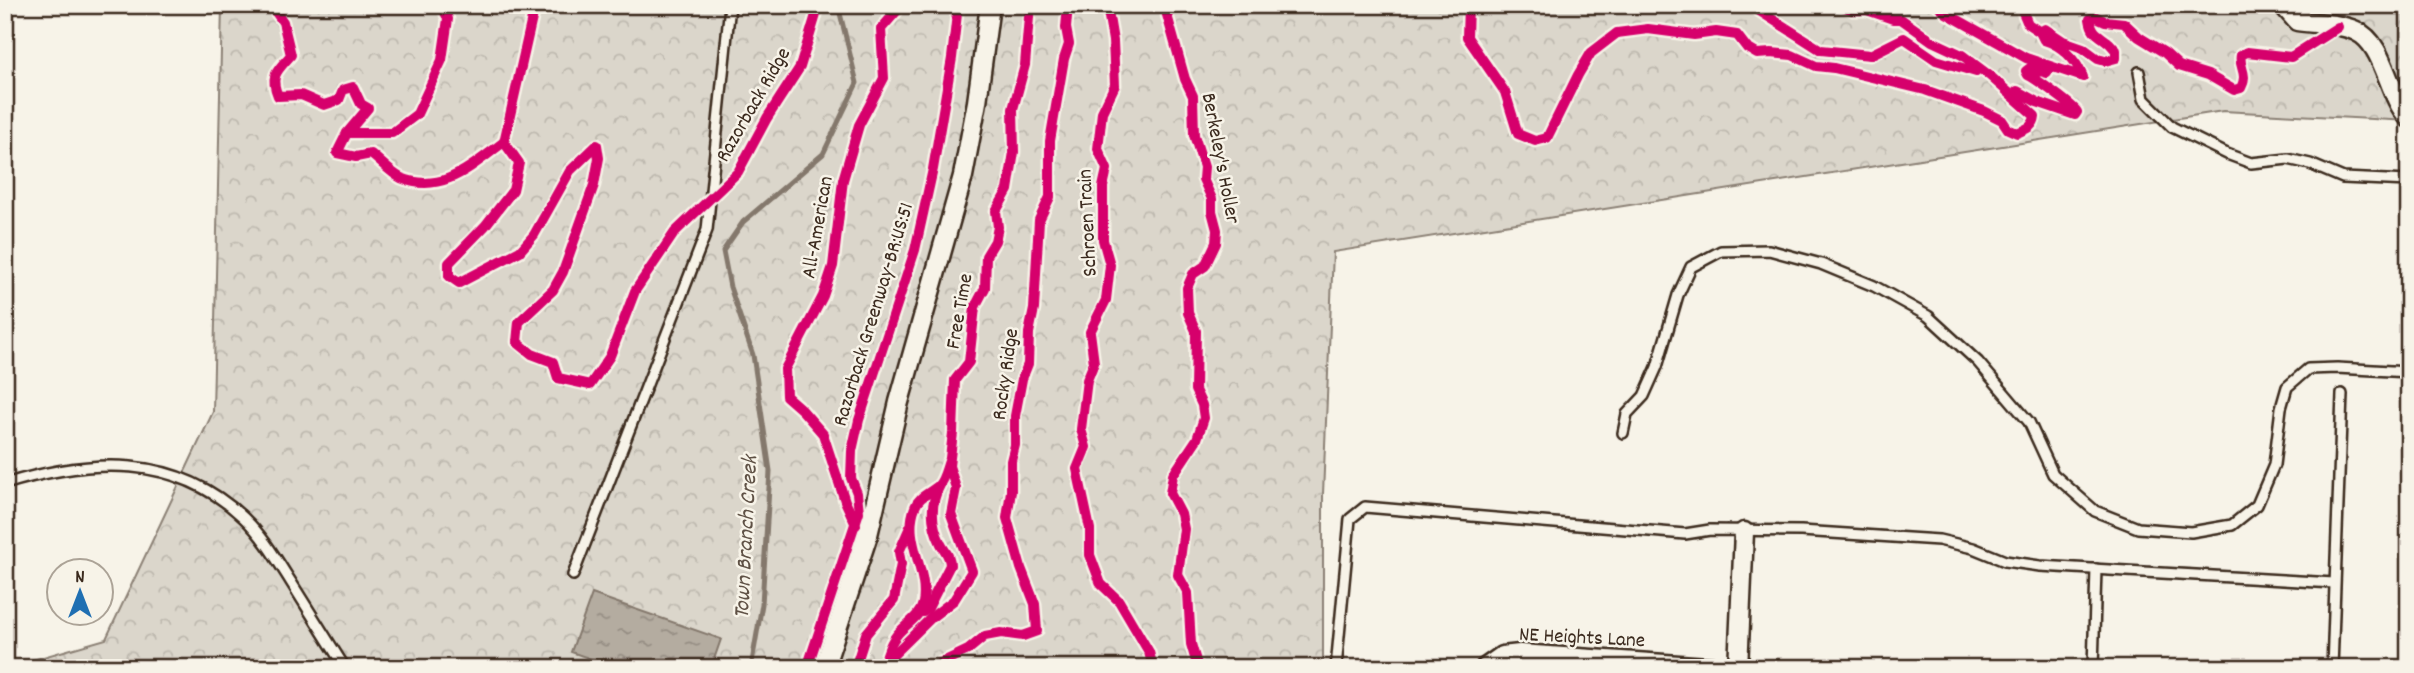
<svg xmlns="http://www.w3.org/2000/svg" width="2414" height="673" viewBox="0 0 2414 673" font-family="Dekko,sans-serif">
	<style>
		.park { fill: url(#park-crowns); stroke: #8b8074; stroke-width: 2 }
		.water { fill: url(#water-ripples); stroke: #84786c; stroke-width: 2 }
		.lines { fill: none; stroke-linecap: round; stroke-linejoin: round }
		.stream { stroke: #84786c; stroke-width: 5 }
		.service-casing { stroke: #3b2a1e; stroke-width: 14 }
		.minor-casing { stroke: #3b2a1e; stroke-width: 23 }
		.service { stroke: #f7f3e8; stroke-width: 9 }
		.minor { stroke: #f7f3e8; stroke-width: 18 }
		.cycleway-casing { stroke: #f7f3e8; stroke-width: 15 }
		.cycleway { stroke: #d6006c; stroke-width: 10 }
		.labels { text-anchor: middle; stroke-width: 5; stroke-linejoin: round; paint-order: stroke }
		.street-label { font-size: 21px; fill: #3b2a1e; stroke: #f7f3e8 }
		.water-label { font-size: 23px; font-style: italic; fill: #5f5145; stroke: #f7f3e8 }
	</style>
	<defs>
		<pattern id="park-crowns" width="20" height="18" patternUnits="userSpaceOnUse" patternTransform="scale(1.75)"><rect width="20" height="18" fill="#dbd6cb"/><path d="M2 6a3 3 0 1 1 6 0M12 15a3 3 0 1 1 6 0" fill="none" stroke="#bdb8ae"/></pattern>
		<pattern id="water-ripples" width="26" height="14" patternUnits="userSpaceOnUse" patternTransform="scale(1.75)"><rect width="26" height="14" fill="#b4aca0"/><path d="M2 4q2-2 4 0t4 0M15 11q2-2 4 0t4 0" fill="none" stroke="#948c82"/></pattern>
	</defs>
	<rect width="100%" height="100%" fill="#f7f3e8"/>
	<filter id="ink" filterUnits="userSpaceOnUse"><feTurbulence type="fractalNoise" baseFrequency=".0143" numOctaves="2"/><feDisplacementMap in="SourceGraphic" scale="14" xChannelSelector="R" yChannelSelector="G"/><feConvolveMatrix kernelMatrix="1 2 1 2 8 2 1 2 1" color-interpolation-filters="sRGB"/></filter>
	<g filter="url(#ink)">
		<path class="park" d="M 222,5 L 2409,5 L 2409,121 L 2223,111 L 1333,252 L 1323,494 L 1323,668 L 5,668 L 106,639 L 213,412 Z"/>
		<path class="water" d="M 592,594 L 721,639 L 711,668 L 617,668 L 571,652 Z"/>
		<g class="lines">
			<path class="stream" d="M 751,668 L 762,604 L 770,471 L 753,355 L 730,287 L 723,251 L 743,222 L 823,154 L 857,83 L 838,5"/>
			<defs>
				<g id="service">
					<path d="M 2139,72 L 2144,99 L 2172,127 L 2227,154 L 2251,163 L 2288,159 L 2310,164 L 2343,178 L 2409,181"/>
					<path d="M 1623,433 L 1627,414 L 1644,396 L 1657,367 L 1678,295 L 1691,267 L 1721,251 L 1769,250 L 1821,264 L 1874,286 L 1928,316 L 1978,362 L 2029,422 L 2053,474 L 2095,511 L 2138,528 L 2191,532 L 2232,525 L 2257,505 L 2274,465 L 2281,408 L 2287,387 L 2308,369 L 2337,368 L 2409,372"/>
					<path d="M 5,484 C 90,458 176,453 244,518 C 263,536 277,560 291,582 C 309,611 327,639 345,668"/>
					<path d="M 573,575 L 707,230 L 730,5"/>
					<path d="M 1336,668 L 1350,519 L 1365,507 L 1685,534 L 1710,530 L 1801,531 L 1939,540 L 1973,548 L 2005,561 L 2040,566 L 2334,583"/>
					<path d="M 2093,668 L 2096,569"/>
					<path d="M 2332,668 L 2342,394"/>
				</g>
				<g id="minor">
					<path d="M 2283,5 L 2297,21 C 2315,24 2339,23 2356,31 C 2385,44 2387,94 2409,118"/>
					<path d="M 824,668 L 868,535 L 899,402 L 963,176 L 977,102 L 990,5"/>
					<path d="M 1485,668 L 1502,656 L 1520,654 L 1723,668"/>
					<path d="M 1738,668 L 1744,532"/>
				</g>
			</defs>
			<use href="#service" class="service-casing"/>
			<use href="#minor" class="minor-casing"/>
			<use href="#service" class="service"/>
			<use href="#minor" class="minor"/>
			<defs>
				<g id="cycleway">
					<path d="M 271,5 L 283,22 L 291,55 C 278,70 269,75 278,96 L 301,95 L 324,105 L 339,100 L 343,90 L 353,87 L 361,104 L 368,108 L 347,133"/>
					<path d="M 442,5 L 448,19 L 442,60 L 417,114 L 392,133 L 347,133 L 337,153 L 356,157 L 371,154 C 380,161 391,173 401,178 C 443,195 472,165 504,142"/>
					<path d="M 1107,5 L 1113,41 L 1115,85 L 1102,112 L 1098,149 L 1107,169 L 1103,187 L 1103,240 L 1110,265 L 1106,300 L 1090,332 L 1094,363 L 1087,380 L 1081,429 L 1086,447 L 1077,469 L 1090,529 L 1090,555 L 1101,584 L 1119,601 L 1149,652 L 1153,668"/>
					<path d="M 1167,5 L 1167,15 L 1185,79 L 1193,96 L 1194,135 L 1204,167 L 1203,179 L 1212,199 L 1212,211 L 1217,230 L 1216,243 L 1205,266 L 1193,274 L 1187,288 L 1188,313 L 1196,331 L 1195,390 L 1202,405 L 1204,418 L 1197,439 L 1173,475 L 1170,493 L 1181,514 L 1184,529 L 1178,575 L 1188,593 L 1191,644 L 1198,668"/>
					<path d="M 1468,5 L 1467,37 L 1505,92 L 1518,134 L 1535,141 L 1547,138 L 1578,75 L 1591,53 L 1617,33 L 1648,29 L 1694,35 L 1716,32 L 1737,35 L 1747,48 L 1757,54 L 1771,53 L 1792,55 L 1816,66 L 1834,68 L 1925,90 L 1984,111 L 2002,120 L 2008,129 L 2017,133 C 2026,129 2034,127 2035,116 L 1990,76 L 1962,55 L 1932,41 L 1901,19 L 1893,19 L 1867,10 L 1853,10 L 1840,5"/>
					<path d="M 1750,5 L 1821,50 L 1870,55 L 1904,38 L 1936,60 L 1976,72"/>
					<path d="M 1938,5 L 1946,13 L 2026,58 L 2083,77 C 2076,59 2061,45 2044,40 L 2040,32 L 2028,24 L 2020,5"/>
					<path d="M 2040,32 L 2045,29 L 2063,41 L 2083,48 L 2098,59 L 2105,61 L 2116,58 L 2116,50 C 2113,48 2111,44 2108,42 C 2098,34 2092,33 2090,19 L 2094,16 L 2105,21 L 2124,23 L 2139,37 L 2165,53 L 2179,66 L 2208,75 L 2234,90 L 2241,88 C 2249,73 2238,67 2241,55 L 2247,52 L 2291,57 L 2338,27"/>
					<path d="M 2017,91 L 2037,102 L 2075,115 L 2077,112 C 2073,105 2036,79 2028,75 L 2026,71 L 2030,68 L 2047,73"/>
					<path d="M 504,142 L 519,163 L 513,190 L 485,226 L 449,263 L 449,276 L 459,283 L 520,251 L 534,235 L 570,171 L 597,145 L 599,158 L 594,185 L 563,272 L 553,290 L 519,322 L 517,342 L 532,354 L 553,362 L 558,378 L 590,385 L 610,356 L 635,291 L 675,232 L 738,172 L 767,118 L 800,67 L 819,5"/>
					<path d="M 504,142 L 535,5"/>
					<path d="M 856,525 L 845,501 L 823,434 L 802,410 L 786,396 L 785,369 L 823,296 L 833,266 L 843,180 L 859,125 L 884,78 L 881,29 L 902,5"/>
					<path d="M 923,612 L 928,608 L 950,565 C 950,555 945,552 941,544 C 931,524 929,505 940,485"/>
					<path d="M 885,660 C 888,652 890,643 896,636 C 904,625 920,618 923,603 C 929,571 902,540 915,507 C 919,496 930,493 938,486 C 944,480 946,469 949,461"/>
					<path d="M 807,668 L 859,512 L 857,493 L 851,478 L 852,451 L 859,420 L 915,250 L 933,169 L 952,58 L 958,5"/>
					<path d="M 855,668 L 866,634 L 894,600 L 901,564 L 899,552 L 910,527"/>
					<path d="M 882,668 L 884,664 L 932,617 L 954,600 L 972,571 L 951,514 L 956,488 L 949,466 L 953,433 L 955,380 L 969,362 L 975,307 L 985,288 L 986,256 L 995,241 L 998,227 L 996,211 L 1008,190 L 1014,152 L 1013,109 L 1025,65 L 1030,5"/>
					<path d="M 930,668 L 968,650 L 985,636 L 1001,633 L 1023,636 L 1037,631 L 1035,604 L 1021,568 L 1007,518 L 1011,491 L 1011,461 L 1015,445 L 1015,416 L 1022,379 L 1028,364 L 1029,333 L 1034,309 L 1039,220 L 1050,197 L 1050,141 L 1064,59 L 1069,44 L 1066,28 L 1068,5"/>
				</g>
			</defs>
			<use href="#cycleway" class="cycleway-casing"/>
			<use href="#cycleway" class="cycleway"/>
		</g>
	</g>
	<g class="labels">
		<g class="street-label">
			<text transform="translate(752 104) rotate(-60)" y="7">Razorback Ridge</text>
			<text transform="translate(1222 158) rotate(79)" y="7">Berkeley's Holler</text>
			<text transform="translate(1086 223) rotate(-93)" y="7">Schroen Train</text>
			<text transform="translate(816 227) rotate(-80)" y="7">All-American</text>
			<text transform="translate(958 311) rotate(-80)" y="7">Free Time</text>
			<text transform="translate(872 314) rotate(-73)" y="7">Razorback Greenway-BR:US:51</text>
			<text transform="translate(1004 374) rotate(-82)" y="7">Rocky Ridge</text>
			<text transform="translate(1582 636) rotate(3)" y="7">NE Heights Lane</text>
		</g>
		<g class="water-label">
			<text transform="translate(744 537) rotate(-87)" y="8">Town Branch Creek</text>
		</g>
	</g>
	<rect width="2414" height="673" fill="none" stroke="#f7f3e8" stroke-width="28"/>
	<rect x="14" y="14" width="2386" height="645" fill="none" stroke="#3b2a1e" stroke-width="2.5" filter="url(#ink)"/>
	<g transform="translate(80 592)"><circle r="33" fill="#f7f3e8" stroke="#aca397" stroke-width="2"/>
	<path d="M0-5L12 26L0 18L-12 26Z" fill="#1f6fb2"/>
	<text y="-10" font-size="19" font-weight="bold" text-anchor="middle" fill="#3b2a1e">N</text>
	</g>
</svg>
